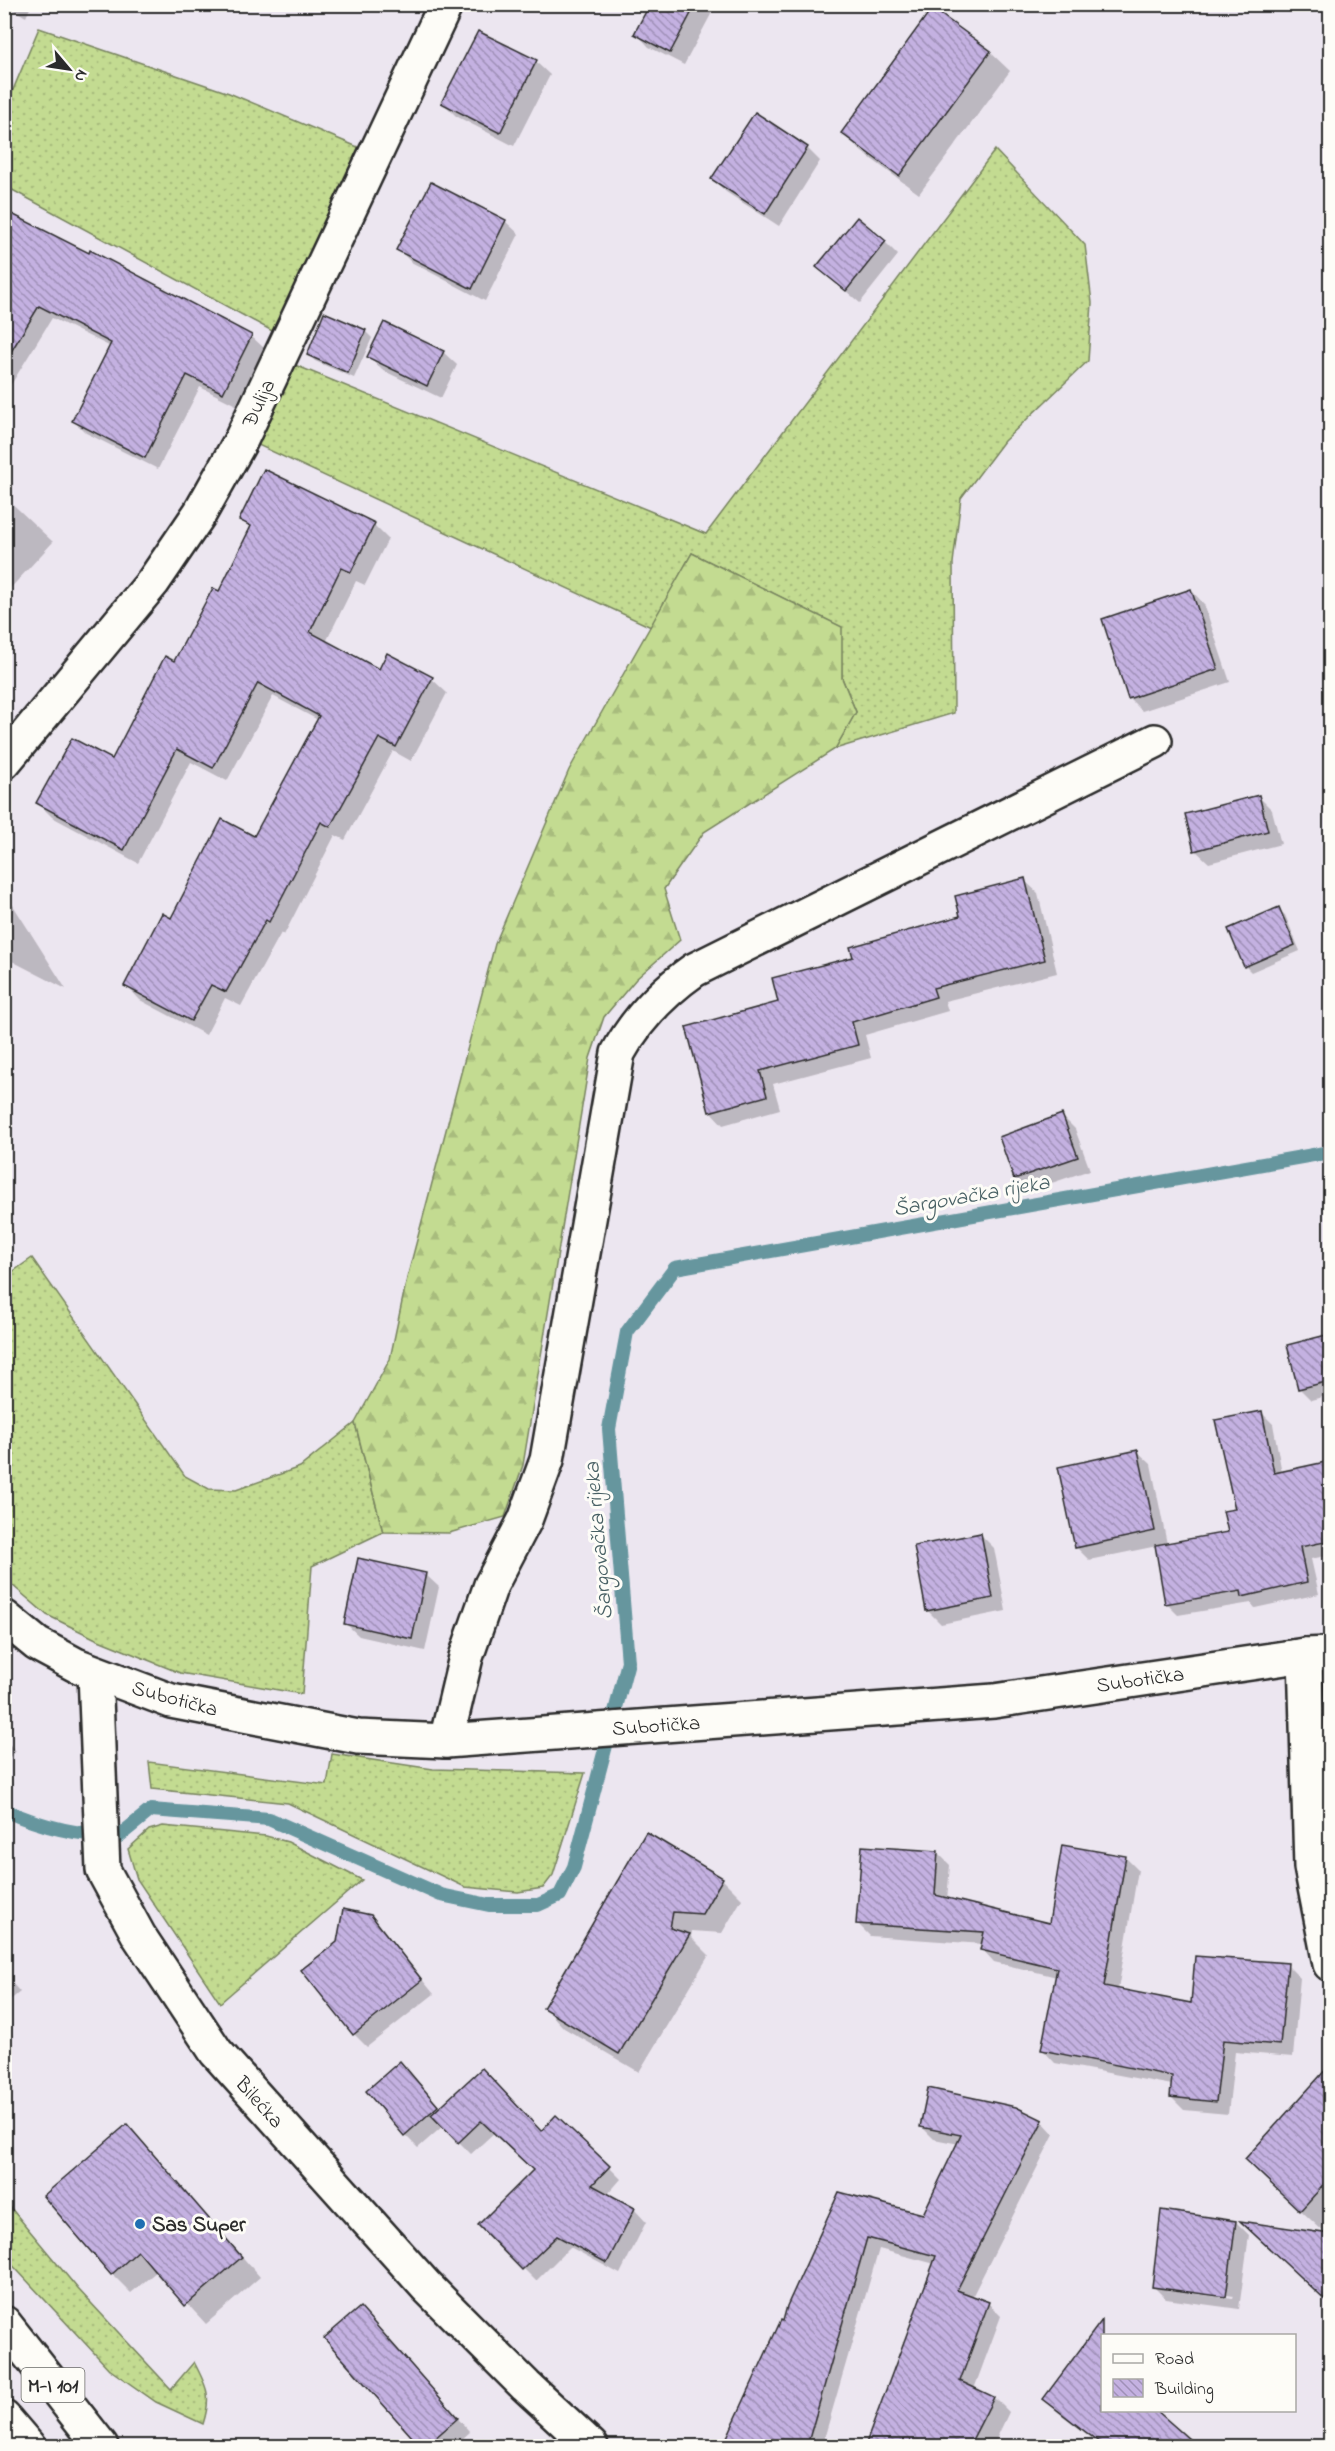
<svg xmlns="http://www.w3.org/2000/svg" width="1335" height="2451" viewBox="0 0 1335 2451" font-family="'Indie Flower',sans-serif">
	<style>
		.grass { fill: url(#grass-dots); stroke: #77835e; stroke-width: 1.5 }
		.forest { fill: url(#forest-firs); stroke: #77835e; stroke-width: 1.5 }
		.shadow { fill: #0003; fill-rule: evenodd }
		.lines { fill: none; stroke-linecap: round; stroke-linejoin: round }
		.stream { stroke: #66969e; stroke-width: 14 }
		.building { fill: url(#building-back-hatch); stroke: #2b2b2b; stroke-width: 1.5 }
		.street-casing { stroke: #2b2b2b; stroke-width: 38 }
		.secondary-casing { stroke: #2b2b2b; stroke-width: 38 }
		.primary-casing { stroke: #2b2b2b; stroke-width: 38 }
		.street { stroke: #fdfcf7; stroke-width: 33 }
		.secondary { stroke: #fdfcf7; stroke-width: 33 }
		.primary { stroke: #fdfcf7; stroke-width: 33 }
		.poi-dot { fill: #1f6fb2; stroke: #fdfcf7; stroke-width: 2 }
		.labels { text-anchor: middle; stroke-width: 6; stroke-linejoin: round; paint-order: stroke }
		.shield { fill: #fdfcf7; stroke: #6a6a68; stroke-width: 1.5 }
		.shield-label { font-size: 20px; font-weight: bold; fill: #2b2b2b }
		.street-label { font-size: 21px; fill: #2b2b2b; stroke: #fdfcf7 }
		.poi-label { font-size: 21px; font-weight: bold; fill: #2b2b2b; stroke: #fdfcf7; text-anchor: start }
		.water-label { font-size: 22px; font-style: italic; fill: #486064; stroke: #fdfcf7 }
	</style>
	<defs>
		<pattern id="grass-dots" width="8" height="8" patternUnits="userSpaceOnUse" patternTransform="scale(1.5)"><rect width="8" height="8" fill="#c3db91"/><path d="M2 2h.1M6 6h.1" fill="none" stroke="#a8bc7d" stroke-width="1.8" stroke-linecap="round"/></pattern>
		<pattern id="forest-firs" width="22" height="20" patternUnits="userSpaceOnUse" patternTransform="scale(1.5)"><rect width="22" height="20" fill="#c3db91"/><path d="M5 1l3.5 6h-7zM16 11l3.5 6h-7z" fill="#a8bc7d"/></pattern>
		<pattern id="building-back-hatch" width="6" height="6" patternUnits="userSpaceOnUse" patternTransform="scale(1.5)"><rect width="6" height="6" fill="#c4b1e1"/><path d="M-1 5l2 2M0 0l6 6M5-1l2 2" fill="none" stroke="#9f90b7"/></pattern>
	</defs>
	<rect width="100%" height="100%" fill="#ece6f0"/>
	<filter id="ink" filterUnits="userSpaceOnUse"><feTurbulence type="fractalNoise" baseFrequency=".0167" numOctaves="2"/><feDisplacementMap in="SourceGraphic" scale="12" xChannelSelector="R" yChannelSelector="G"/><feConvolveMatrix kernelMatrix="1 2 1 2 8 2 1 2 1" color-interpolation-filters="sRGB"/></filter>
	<g filter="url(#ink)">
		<g class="grass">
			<path d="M 39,28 L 229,93 L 360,148 L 274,332 L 5,186 L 5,109 Z"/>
			<path d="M 995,150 L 1085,245 L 1092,303 L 1088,361 L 1004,441 L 961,498 L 953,563 L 954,713 L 835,749 L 856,712 L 842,678 L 841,627 L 692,553 L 651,627 L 258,445 L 295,365 L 706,534 Z"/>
			<path d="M 32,1258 L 185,1476 L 209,1489 L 236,1490 L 300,1467 L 355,1423 L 383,1532 L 312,1566 L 302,1694 L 180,1673 L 96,1639 L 47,1615 L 5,1579 L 4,1278 Z"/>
			<path d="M 332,1754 L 433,1769 L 585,1773 L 553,1875 L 543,1888 L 518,1892 L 465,1887 L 288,1803 L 152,1789 L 149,1762 L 327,1785 Z"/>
			<path d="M 163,1826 L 266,1836 L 288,1842 L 362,1880 L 220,2003 L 137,1879 L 128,1849 L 149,1830 Z"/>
			<path d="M 5,2201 L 78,2289 L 171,2389 L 194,2362 C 207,2387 212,2396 203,2424 L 156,2402 L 109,2369 L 5,2257 Z"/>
		</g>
		<path class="forest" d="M 692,553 L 842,627 L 842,678 L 856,712 L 835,749 L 704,832 L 664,889 L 680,940 L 636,979 L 604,1017 L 590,1058 L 523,1465 L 505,1517 L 449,1533 L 383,1532 L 355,1423 L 390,1359 L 407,1278 L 495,944 L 569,770 Z"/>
		<g class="shadow">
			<path d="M 4,4 L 32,4 L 26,17 Z"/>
			<path d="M 652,4 L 716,5 L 684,65 L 649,47 L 636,33 Z"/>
			<path d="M 479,33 L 536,62 L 550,75 L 514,146 L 456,116 L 443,103 Z"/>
			<path d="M 990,52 L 1010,71 L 919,194 L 862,152 L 843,133 Z"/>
			<path d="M 4,84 L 10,90 L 4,102 Z"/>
			<path d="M 807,148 L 820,161 L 779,226 L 726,192 L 713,179 Z"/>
			<path d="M 432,184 L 505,221 L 519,234 L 485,301 L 411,262 L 398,249 Z"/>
			<path d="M 4,211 L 251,336 L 264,348 L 236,405 L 200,387 L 158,469 L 86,433 L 74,421 L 111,347 L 52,318 L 4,396 Z"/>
			<path d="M 885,242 L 898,255 L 860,303 L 818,267 Z"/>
			<path d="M 365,331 L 372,338 L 354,378 L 315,361 L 309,355 Z"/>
			<path d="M 443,352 L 457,365 L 441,398 L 382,370 L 369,357 Z"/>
			<path d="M 264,471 L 374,525 L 388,539 L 365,585 L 356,581 L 326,642 L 379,671 L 387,655 L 432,679 L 447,693 L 411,761 L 393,751 L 345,840 L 335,835 L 284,935 L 281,933 L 241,1006 L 225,998 L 206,1035 L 140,1000 L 126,985 L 172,920 L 255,838 L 318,720 L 273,696 L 227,781 L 191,762 L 138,863 L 52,817 L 38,803 L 112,761 L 220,593 L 251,529 L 241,519 Z"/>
			<path d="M 4,496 L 53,542 L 6,593 L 4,592 Z"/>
			<path d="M 1191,590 L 1204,604 L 1230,682 L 1142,711 L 1129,698 Z"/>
			<path d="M 1259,797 L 1272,810 L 1281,844 L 1209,863 L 1195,850 Z"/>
			<path d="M 1024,880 L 1038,893 L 1057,973 L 945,1001 L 948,1011 L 865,1035 L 871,1058 L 773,1084 L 780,1109 L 723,1125 L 710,1111 L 780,1003 L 855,958 L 962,917 Z"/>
			<path d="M 4,891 L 66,989 L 8,959 L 4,961 Z"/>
			<path d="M 1278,909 L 1285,915 L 1300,951 L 1251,972 L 1245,966 Z"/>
			<path d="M 1062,1116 L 1075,1129 L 1090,1170 L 1028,1191 L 1015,1178 Z"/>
			<path d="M 1330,1336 L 1330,1395 L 1311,1400 L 1299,1388 L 1289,1346 Z"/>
			<path d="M 1261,1412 L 1273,1424 L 1282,1473 L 1330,1462 L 1330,1555 L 1311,1559 L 1319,1594 L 1255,1608 L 1251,1603 L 1178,1615 L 1166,1603 L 1157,1546 L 1089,1560 L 1076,1547 L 1137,1451 L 1151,1464 L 1167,1544 L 1229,1534 Z"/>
			<path d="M 980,1534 L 994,1548 L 1006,1611 L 941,1624 L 928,1611 Z"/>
			<path d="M 425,1574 L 439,1587 L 425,1651 L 359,1636 L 345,1623 Z"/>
			<path d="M 4,1705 L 10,1710 L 4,1715 Z"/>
			<path d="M 4,1739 L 16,1751 L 4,1763 Z"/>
			<path d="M 647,1834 L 722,1879 L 742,1899 L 722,1933 L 692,1931 L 691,1937 L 709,1955 L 639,2072 L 564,2028 L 545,2008 Z"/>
			<path d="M 937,1852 L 950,1865 L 947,1900 L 1050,1924 L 1126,1858 L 1138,1870 L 1118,1990 L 1192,2004 L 1287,1965 L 1300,1978 L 1293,2057 L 1235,2052 L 1228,2114 L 1184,2110 L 1171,2097 L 1172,2085 L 1055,2063 L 1043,2050 L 1057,1977 L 994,1962 L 982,1949 L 983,1944 L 870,1936 L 857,1923 Z"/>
			<path d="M 370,1917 L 434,1994 L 367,2047 L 354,2034 Z"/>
			<path d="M 4,1974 L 20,1992 L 4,2005 Z"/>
			<path d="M 400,2063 L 441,2108 L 542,2132 L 556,2117 L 609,2167 L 621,2179 L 607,2195 L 634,2209 L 646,2222 L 620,2274 L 570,2247 L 536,2281 L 480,2225 L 535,2171 L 495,2132 L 471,2154 L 443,2126 L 418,2148 L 405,2135 Z"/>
			<path d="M 1317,2082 L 1330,2095 L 1330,2304 L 1255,2234 L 1327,2235 L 1260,2172 Z"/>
			<path d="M 1042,2121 L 1054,2134 L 972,2297 L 988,2303 L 1001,2316 L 974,2389 L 997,2400 L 1009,2412 L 993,2446 L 866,2446 L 935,2264 L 879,2249 L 822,2446 L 725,2446 L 782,2322 L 784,2323 L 840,2194 L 923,2216 L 959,2144 L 934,2139 L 922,2127 Z"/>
			<path d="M 127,2126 L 260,2277 L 206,2324 L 157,2271 L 131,2293 L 112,2274 Z"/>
			<path d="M 1236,2222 L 1249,2235 L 1239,2309 L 1166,2299 L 1153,2286 ZM 1166,2287 L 1234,2296 L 1233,2299 L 1166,2290 Z"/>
			<path d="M 360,2309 L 470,2432 L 454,2446 L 422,2446 L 326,2338 Z"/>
			<path d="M 1086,2344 L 1102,2357 L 1102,2410 L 1153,2410 L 1194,2446 L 1102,2446 L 1058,2412 L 1045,2399 Z"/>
		</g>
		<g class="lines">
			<path class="stream" d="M 4,1810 C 40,1826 80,1836 119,1836 L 151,1810 L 269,1819 L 441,1895 L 489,1905 L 538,1905 L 560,1895 L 574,1867 L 628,1662 L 609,1429 L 627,1332 L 675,1268 L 1330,1152"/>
		</g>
		<g class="building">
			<path d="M 650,4 L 696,4 L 670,53 L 634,34 Z"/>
			<path d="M 932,8 L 991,51 L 899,176 L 841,133 Z"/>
			<path d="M 478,31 L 537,60 L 500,133 L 441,103 Z"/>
			<path d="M 755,112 L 808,147 L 765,214 L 711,179 Z"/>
			<path d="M 431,182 L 506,220 L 472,289 L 396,250 Z"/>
			<path d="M 4,210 L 89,253 L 90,250 L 252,335 L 223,393 L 187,375 L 145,458 L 72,421 L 111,343 L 39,306 L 4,363 Z"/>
			<path d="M 857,217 L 886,241 L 846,291 L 816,267 Z"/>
			<path d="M 324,312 L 366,330 L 348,373 L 307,355 Z"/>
			<path d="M 384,322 L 444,351 L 427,386 L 367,357 Z"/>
			<path d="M 264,469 L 375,523 L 351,572 L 341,568 L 310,632 L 379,669 L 387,653 L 433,677 L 396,747 L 379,738 L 330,827 L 321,822 L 269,922 L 266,920 L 226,992 L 211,985 L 191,1021 L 124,986 L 162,913 L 171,918 L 222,819 L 254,836 L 319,716 L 258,683 L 213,768 L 177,749 L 124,850 L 36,803 L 72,738 L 112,759 L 165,656 L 174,661 L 213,588 L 219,591 L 251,526 L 239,520 Z"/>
			<path d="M 1191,589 L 1218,669 L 1128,699 L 1102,619 Z"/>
			<path d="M 1259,795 L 1268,831 L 1194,851 L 1185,814 Z"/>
			<path d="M 1025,878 L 1045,960 L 933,988 L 936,997 L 852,1022 L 858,1045 L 760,1071 L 767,1096 L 709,1112 L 686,1027 L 778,1002 L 772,978 L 853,957 L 850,947 L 960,916 L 955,896 Z"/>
			<path d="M 1279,907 L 1295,945 L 1244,967 L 1228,929 Z"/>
			<path d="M 1062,1114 L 1078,1157 L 1014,1179 L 999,1137 Z"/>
			<path d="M 1330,1334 L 1330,1381 L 1298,1389 L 1287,1345 Z"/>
			<path d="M 1262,1411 L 1274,1473 L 1330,1461 L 1330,1541 L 1300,1547 L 1307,1582 L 1242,1597 L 1241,1591 L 1165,1604 L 1155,1545 L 1228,1532 L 1223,1511 L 1235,1509 L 1215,1420 Z"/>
			<path d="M 1138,1450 L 1155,1531 L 1075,1548 L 1058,1467 Z"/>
			<path d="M 981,1533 L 993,1598 L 926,1611 L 914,1546 Z"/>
			<path d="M 358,1558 L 426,1573 L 412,1639 L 344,1624 Z"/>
			<path d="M 646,1832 L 723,1878 L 702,1914 L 673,1912 L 670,1928 L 690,1934 L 619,2054 L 543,2008 Z"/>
			<path d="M 1062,1845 L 1126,1856 L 1104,1986 L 1191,2003 L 1195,1956 L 1288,1963 L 1280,2045 L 1223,2040 L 1216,2102 L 1170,2097 L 1172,2076 L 1041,2050 L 1057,1968 L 980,1950 L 984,1932 L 856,1924 L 862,1846 L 938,1851 L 935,1895 L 1049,1923 Z"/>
			<path d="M 343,1909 L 371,1915 L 422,1980 L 353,2035 L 301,1970 L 337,1942 Z"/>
			<path d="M 400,2061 L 438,2106 L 404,2136 L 366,2091 Z"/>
			<path d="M 1330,2065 L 1330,2178 L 1300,2211 L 1245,2159 Z"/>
			<path d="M 482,2068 L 541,2131 L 556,2115 L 610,2166 L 592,2185 L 635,2208 L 607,2263 L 557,2236 L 522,2270 L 478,2225 L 533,2170 L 481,2121 L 458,2143 L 431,2115 Z"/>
			<path d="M 928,2088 L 1016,2107 L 1043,2120 L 957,2290 L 989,2302 L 960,2381 L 994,2397 L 969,2446 L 865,2446 L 936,2256 L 867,2238 L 807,2446 L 723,2446 L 781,2320 L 783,2321 L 787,2306 L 839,2192 L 923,2214 L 961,2135 L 920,2127 Z"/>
			<path d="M 127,2124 L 242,2257 L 185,2306 L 138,2251 L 111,2275 L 43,2196 Z"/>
			<path d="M 1161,2210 L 1236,2221 L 1226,2297 L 1152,2287 Z"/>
			<path d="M 1240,2221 L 1330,2234 L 1330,2305 Z"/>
			<path d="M 360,2307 L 458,2418 L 426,2446 L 420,2446 L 324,2338 Z"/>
			<path d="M 1102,2320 L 1102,2410 L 1156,2410 L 1197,2446 L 1104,2446 L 1043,2399 Z"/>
		</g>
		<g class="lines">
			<defs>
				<g id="street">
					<path d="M 4,762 L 153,582 L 200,513 L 240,442 L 446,4"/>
					<path d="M 1305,1655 L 1311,1867 L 1330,1964"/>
					<path d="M 95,1673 L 103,1870 L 139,1936 L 216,2052 L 426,2286 L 526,2386 L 591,2446"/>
					<path d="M 446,1741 L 466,1657 L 491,1585 L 525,1520 L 547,1460 L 618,1053 C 636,1020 663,992 694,970 L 1155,741"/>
				</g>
				<path id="secondary" d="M 4,1617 L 37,1644 L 76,1665 L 171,1701 L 358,1737 L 446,1741 L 994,1701 L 1305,1655 L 1330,1654"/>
				<g id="primary">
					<path d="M 4,2323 L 101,2446"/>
					<path d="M 4,2418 L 28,2446"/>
				</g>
			</defs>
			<use href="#street" class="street-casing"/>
			<use href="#secondary" class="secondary-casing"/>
			<use href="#primary" class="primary-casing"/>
			<use href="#street" class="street"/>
			<use href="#secondary" class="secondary"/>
			<use href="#primary" class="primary"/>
		</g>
	</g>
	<circle class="poi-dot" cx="140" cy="2224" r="6"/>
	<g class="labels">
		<rect class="shield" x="21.5" y="2368" width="63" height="34" rx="4.5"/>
		<g class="shield-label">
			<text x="53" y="2392">M-I 101</text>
		</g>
		<g class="street-label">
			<text transform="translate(258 403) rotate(-65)" y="7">Đulija</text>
			<text transform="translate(1140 1679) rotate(-8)" y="7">Subotička</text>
			<text transform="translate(175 1698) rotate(15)" y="7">Subotička</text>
			<text transform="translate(656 1725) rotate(-4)" y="7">Subotička</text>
			<text transform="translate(260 2102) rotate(48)" y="7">Bilećka</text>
		</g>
		<g class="poi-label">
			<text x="152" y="2231">Sas Super</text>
		</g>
		<g class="water-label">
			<text transform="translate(971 1194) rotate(-10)" y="8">Šargovačka rijeka</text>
			<text transform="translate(597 1541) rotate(-95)" y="8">Šargovačka rijeka</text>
		</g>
	</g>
	<rect width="1335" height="2451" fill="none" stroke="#fdfcf7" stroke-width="24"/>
	<rect x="12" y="12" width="1311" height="2427" fill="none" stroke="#2b2b2b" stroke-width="2" filter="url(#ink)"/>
	<rect x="1101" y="2334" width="195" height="78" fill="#fdfcf7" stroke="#a9a8a5" stroke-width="1.5"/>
	<rect x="1113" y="2354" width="30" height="9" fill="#fdfcf7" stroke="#a9a8a5" stroke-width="1.5"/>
	<text x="1155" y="2364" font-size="18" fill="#2b2b2b">Road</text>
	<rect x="1113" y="2379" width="30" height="18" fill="url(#building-back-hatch)" stroke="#a9a8a5" stroke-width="1.5"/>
	<text x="1155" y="2394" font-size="18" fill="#2b2b2b">Building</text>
	<g transform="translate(69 69) rotate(119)" stroke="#fdfcf7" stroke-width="4.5" paint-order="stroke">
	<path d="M0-4.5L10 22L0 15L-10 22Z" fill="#2b2b2b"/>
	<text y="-9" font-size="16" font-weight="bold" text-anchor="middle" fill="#2b2b2b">N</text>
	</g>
</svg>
